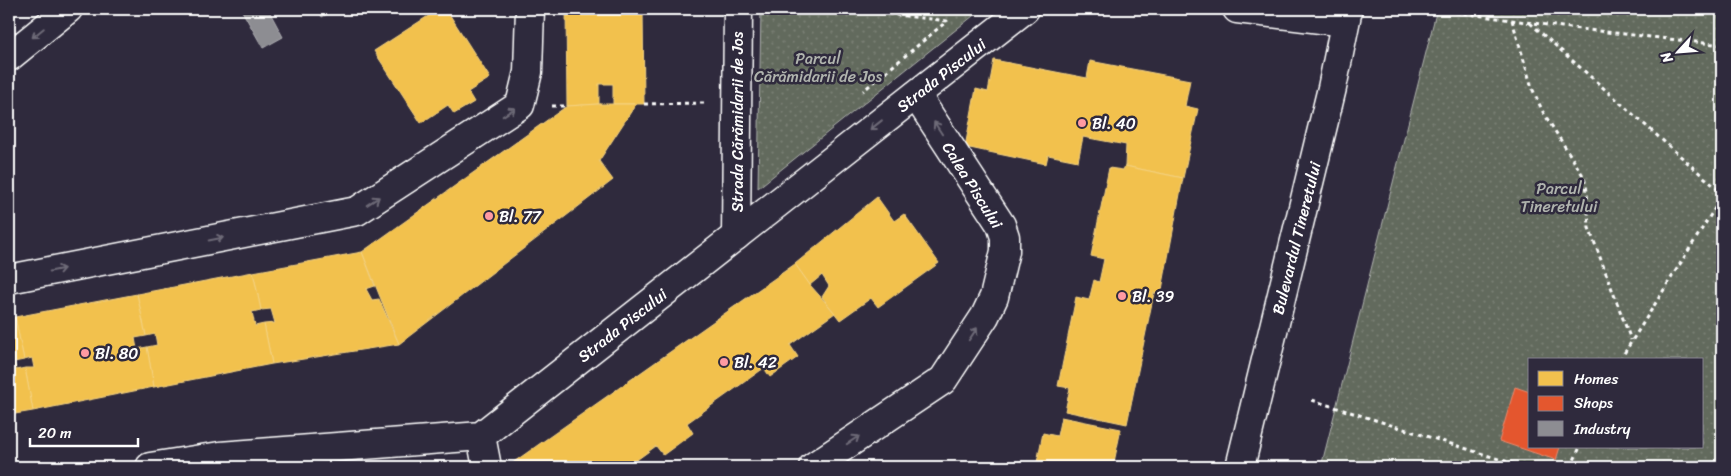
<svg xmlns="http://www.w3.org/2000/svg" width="1731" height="476" viewBox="0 0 1731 476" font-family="Sriracha,sans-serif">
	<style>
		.park { fill: url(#park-dots); stroke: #b0b4ae; fill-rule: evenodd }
		.homes { fill: #f2c14e; stroke: #f6d483 }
		.shops { fill: #e4572e; stroke: #ec896d }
		.industry { fill: #8d8d92; stroke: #afafb3 }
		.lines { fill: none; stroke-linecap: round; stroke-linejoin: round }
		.minor-casing { stroke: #fff; stroke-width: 31 }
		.major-casing { stroke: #fff; stroke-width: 31 }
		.path { stroke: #fff; stroke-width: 3; stroke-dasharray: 4 4; stroke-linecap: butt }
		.minor { stroke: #2f2a3d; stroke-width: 28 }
		.major { stroke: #2f2a3d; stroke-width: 28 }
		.oneway { stroke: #6d6a77 }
		.poi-dot { fill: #ff9aa2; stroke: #2f2a3d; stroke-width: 2 }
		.labels { text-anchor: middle; stroke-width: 5; stroke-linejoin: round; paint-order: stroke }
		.park-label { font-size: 16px; fill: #b0b4ae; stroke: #2f2a3d }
		.street-label { font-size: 16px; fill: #fff; stroke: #2f2a3d }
		.poi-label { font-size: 16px; fill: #fff; stroke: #2f2a3d; text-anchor: start }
	</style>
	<defs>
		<pattern id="park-dots" width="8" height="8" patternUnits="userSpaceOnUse" patternTransform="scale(1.25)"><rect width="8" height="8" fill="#626a5d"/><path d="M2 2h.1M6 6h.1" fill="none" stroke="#7a8075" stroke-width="1.8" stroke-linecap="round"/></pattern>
	</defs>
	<rect width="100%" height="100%" fill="#2f2a3d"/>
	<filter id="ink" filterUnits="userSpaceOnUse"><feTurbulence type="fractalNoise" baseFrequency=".02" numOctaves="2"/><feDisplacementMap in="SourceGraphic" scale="10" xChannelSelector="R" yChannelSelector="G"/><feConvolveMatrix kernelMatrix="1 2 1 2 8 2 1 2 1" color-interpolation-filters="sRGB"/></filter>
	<g filter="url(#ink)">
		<g class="park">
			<path d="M 761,9 L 950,9 L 978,12 L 758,188 Z"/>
			<path d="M 1437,9 L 1722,9 L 1722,467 L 1321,467 ZM 1530,360 L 1702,360 L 1702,447 L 1530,447 Z"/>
		</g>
		<g class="homes">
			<path d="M 439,9 L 446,9 L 490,78 L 468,92 L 474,102 L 454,114 L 448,105 L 421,123 L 374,51 Z"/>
			<path d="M 566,9 L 643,9 L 644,104 L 613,104 L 613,84 L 599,84 L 599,104 L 567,106 Z"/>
			<path d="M 994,60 L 1087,78 L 1090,61 L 1190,80 L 1185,106 L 1198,109 L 1183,178 L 1125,166 L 1126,145 L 1083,137 L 1078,161 L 1048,155 L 1046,164 L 965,147 L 976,89 L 988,92 Z"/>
			<path d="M 599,104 L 636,104 L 599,161 L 613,180 L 399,344 L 362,252 L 567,106 Z"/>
			<path d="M 1125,166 L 1183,178 L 1161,295 L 1154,293 L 1127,424 L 1065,411 L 1070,388 L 1058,386 L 1076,297 L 1089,300 L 1094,280 L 1099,282 L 1104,259 L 1091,256 L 1109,168 L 1123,170 Z"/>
			<path d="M 877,197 L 894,221 L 904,214 L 939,263 L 878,307 L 871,298 L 840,320 L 822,297 L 829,286 L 822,275 L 810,285 L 795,264 Z"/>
			<path d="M 362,252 L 375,286 L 366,289 L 372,300 L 379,299 L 399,344 L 272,364 L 264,324 L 275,323 L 271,309 L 261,310 L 253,272 Z"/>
			<path d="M 795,264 L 810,285 L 835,313 L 790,345 L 798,357 L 770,377 L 764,368 L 687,423 L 693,433 L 663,455 L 656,446 L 627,467 L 510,467 L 511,464 Z"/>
			<path d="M 253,272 L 261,310 L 252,312 L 255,326 L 264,324 L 272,364 L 154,387 L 147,347 L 157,345 L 155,334 L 146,336 L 137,294 Z"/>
			<path d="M 137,294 L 146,336 L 135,338 L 137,349 L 147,347 L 154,387 L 33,411 L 25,368 L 34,368 L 32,358 L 24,360 L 15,317 Z"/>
			<path d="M 15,317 L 24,360 L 14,362 L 16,370 L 25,368 L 33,411 L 9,415 L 9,318 Z"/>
			<path d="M 1061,417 L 1121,429 L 1113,467 L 1036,467 L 1043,433 L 1057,436 Z"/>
		</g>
		<path class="shops" d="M 1515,387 L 1530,392 L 1530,447 L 1560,447 L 1556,460 L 1499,441 Z"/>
		<g class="industry">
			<path d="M 241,9 L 268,9 L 283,37 L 263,48 Z"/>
			<path d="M 318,9 L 336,9 L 322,17 Z"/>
		</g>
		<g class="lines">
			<defs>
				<g id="minor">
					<path d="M 1237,9 L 1345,22"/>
					<path d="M 9,57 L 68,9"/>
					<path d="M 736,236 L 738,9"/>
					<path d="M 9,279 L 357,211 L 520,105 L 528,72 L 530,9"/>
					<path d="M 481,436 L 487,467"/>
					<path d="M 150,467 L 220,456 L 481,436 L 1025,9"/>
					<path d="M 813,467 L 943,380 L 985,316 L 994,297 L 1005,251 L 1005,237 L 1001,225 L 916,95"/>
				</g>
				<path id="major" d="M 1240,467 L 1332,88 L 1348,9"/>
			</defs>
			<use href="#minor" class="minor-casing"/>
			<use href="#major" class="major-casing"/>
			<g class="path">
				<path d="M 848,9 L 947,21 L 863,91"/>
				<path d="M 1432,9 L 1562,27 L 1722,45"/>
				<path d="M 1512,20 L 1532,88 L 1543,112 L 1584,177 L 1587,191 L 1589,228 L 1631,340"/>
				<path d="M 1530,23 L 1722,193"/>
				<path d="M 644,104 L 706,103"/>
				<path d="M 552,106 L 567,106"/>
				<path d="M 1620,360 L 1715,208 L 1722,201"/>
				<path d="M 1312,400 L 1524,467"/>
				<path d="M 1571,467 L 1580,447"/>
			</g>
			<use href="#minor" class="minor"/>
			<use href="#major" class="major"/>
		</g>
		<defs><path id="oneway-shaft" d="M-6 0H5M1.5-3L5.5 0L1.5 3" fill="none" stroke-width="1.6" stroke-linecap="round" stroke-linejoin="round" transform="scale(1.25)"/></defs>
		<g class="oneway">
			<use href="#oneway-shaft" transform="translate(38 33) rotate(141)"/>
			<use href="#oneway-shaft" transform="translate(509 112) rotate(-33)"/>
			<use href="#oneway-shaft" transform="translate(876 125) rotate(142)"/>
			<use href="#oneway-shaft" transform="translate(938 128) rotate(-123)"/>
			<use href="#oneway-shaft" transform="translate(373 201) rotate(-33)"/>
			<use href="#oneway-shaft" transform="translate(216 239) rotate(-11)"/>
			<use href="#oneway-shaft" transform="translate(57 270) rotate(-11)"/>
			<use href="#oneway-shaft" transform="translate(973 334) rotate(-56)"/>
			<use href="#oneway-shaft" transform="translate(853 440) rotate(-34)"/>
		</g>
	</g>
	<g class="poi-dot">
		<circle cx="1082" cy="123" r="5"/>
		<circle cx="489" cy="216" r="5"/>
		<circle cx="1122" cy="296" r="5"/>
		<circle cx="85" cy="353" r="5"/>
		<circle cx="724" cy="362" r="5"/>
	</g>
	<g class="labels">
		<g class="park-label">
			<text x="818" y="64">Parcul<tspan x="818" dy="18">Cărămidarii de Jos</tspan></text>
			<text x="1559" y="194">Parcul<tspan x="1559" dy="18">Tineretului</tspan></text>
		</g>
		<g class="street-label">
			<text transform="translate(941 75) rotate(-38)" y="6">Strada Piscului</text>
			<text transform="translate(737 122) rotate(-90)" y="6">Strada Cărămidarii de Jos</text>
			<text transform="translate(973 185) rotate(58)" y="6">Calea Piscului</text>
			<text transform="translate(1296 238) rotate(-76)" y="6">Bulevardul Tineretului</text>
			<text transform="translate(622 325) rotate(-38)" y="6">Strada Piscului</text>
		</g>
		<g class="poi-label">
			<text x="1092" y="129">Bl. 40</text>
			<text x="499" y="222">Bl. 77</text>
			<text x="1132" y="302">Bl. 39</text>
			<text x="95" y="359">Bl. 80</text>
			<text x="734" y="368">Bl. 42</text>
		</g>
	</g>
	<rect width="1731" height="476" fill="none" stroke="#2f2a3d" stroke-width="30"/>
	<rect x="15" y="15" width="1701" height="446" fill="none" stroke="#fff" stroke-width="2" filter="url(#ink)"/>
	<rect x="1528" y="358" width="175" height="90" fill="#2f2a3d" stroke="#827f8b"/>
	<rect x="1538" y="371" width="25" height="15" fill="#f2c14e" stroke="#827f8b"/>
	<text x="1574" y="384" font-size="15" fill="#ffffff">Homes</text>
	<rect x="1538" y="396" width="25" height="15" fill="#e4572e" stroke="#827f8b"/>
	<text x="1574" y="408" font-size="15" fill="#ffffff">Shops</text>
	<rect x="1538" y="421" width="25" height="15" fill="#8d8d92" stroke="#827f8b"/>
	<text x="1574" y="434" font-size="15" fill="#ffffff">Industry</text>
	<g transform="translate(1678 52) rotate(244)" stroke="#2f2a3d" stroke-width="4" paint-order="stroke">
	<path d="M0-4L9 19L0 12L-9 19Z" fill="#ffffff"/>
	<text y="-8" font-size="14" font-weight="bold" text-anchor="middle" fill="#ffffff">N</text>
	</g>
	<path d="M30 438v8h108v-8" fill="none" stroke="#ffffff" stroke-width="2.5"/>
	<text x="38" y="438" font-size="15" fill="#ffffff" stroke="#2f2a3d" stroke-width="4" paint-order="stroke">20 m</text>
</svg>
